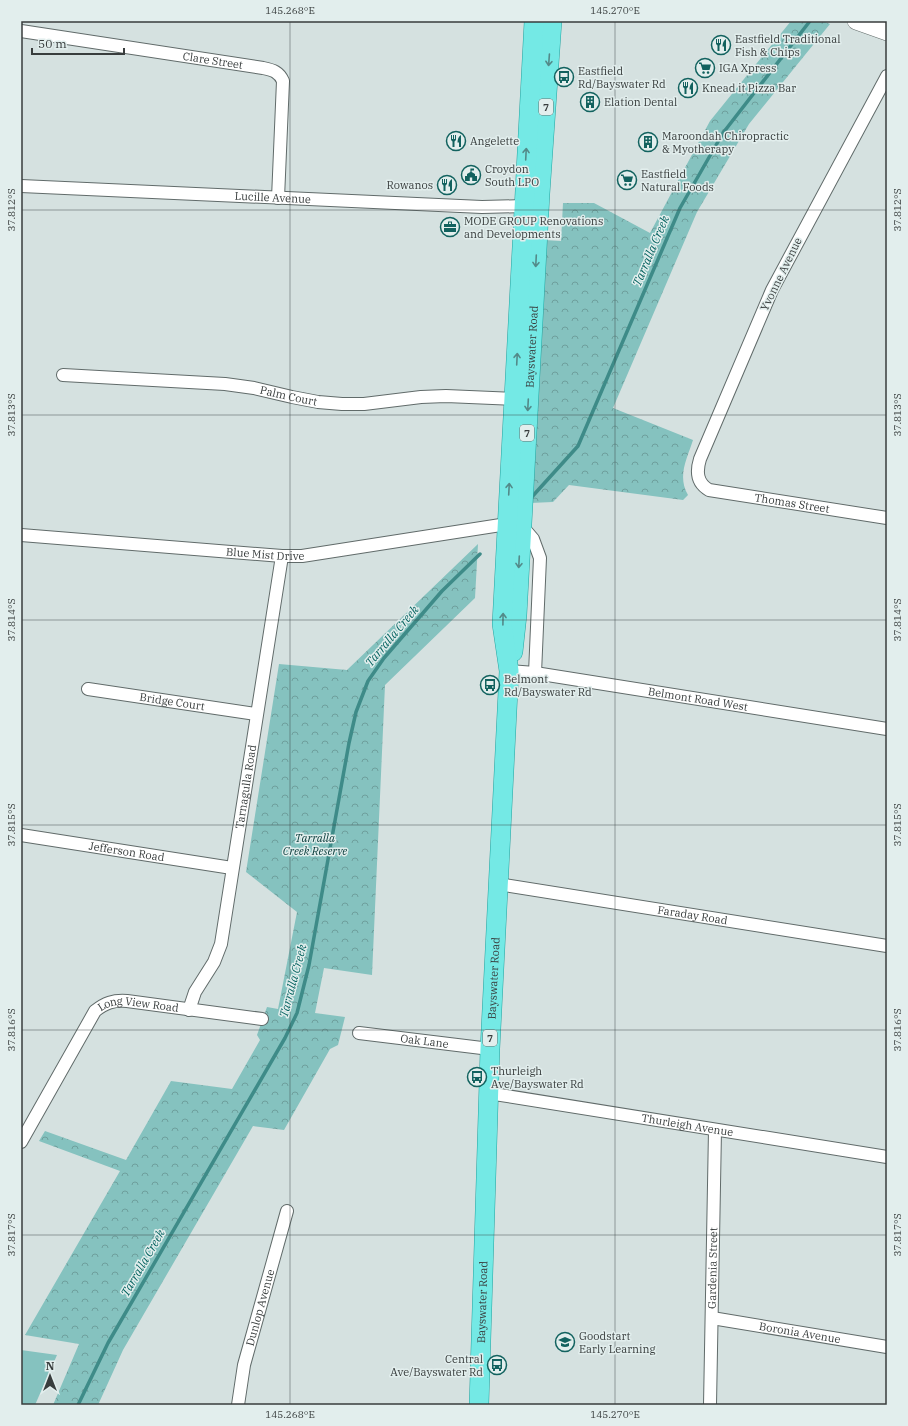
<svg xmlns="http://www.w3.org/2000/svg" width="908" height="1426" viewBox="0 0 908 1426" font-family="'IBM Plex Serif',serif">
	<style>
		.forest { fill: url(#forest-crowns) }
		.pitch { fill: #85c2bf }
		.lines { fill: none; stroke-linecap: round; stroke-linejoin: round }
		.stream { stroke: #3e8b88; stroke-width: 3.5 }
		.minor-casing { stroke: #616b6a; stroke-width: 14 }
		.secondary-casing { stroke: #616b6a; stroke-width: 18 }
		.primary-casing { stroke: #23a39f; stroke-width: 20 }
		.minor { stroke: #fff; stroke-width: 12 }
		.secondary { stroke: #fff; stroke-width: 17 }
		.primary { stroke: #74e9e5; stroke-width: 19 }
		.oneway { stroke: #538a89 }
		.ticks { fill: none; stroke: #383d3d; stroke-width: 1; stroke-opacity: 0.45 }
		.labels { text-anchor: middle; stroke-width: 3; stroke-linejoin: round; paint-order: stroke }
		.shield { fill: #e2eeed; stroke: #6b7272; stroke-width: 1 }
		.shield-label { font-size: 10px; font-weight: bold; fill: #383d3d }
		.poi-label { font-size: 11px; fill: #383d3d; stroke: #e2eeed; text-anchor: start }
		.street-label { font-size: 11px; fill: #383d3d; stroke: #e2eeed }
		.park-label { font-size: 11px; font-style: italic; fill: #033736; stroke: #e2eeed }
		.water-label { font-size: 12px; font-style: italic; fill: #076461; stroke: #e2eeed }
		.neatline { fill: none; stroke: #383d3d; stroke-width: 1.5 }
		.ticks-label { font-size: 10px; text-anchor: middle; fill: #383d3d }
	</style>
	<defs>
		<pattern id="forest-crowns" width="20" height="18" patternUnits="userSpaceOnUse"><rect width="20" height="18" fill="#85c2bf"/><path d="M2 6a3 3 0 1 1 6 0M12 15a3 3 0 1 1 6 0" fill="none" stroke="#6e9f9c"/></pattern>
	</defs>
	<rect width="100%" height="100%" fill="#d5e1e0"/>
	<g class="forest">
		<path d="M 791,21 L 823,21 L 830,24 L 749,124 L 697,212 L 613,408 L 693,440 C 687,459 677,476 688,495 L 683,500 L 569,485 L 553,502 L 530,503 L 544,240 L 561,241 L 563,203 L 594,203 L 650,233 L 710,121 Z"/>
		<path d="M 478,544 L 475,598 L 385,685 L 372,975 L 324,968 L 315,1013 L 345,1017 L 338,1045 L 330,1049 L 284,1130 L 253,1126 L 123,1350 L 98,1405 L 53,1405 L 79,1344 L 25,1335 L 120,1171 L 39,1141 L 45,1131 L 126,1160 L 171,1081 L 232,1089 L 260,1040 L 257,1035 L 267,1007 L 278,1009 L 297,912 L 246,872 L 279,664 L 347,670 Z"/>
	</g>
	<path class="pitch" d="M 21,1350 L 57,1355 L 35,1405 L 21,1405 Z"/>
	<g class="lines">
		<g class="stream">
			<path d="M 530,499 L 578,446 L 680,208 L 723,133 L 810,21"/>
			<path d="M 78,1405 L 108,1343 L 285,1038 L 297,1013 L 309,965 L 349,743 L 356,712 L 368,681 L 384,658 L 442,591 L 480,554"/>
		</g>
		<defs>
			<g id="minor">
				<path id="s1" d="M 21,31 L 263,68 C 273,70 279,72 283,81 L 278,198"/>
				<path id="s2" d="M 887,76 L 772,290 L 700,459 C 696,472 697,483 709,490 L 887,518"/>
				<path id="s3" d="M 21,186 L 482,207 L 524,206"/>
				<path id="s4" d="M 63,375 L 225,384 L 254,388 L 292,397 L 318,402 L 342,404 L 364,404 L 421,397 L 446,396 L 515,399"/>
				<path d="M 521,525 L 533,539 L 540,558 L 535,673"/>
				<path id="s5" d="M 21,535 L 282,556 L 302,556 L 507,524"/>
				<path id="s6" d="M 509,671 L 535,673 L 887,729"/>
				<path id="s7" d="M 88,689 L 256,714"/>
				<path id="s8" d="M 21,835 L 232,868"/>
				<path id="s9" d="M 498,884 L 887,946"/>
				<path id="s10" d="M 189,1010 L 195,992 L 214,962 L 221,944 L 282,556"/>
				<path id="s11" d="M 359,1033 L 490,1049"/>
				<path id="s12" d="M 488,1093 L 887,1157"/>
				<path id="s13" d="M 21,1142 L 95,1011 C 105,1003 113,1000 127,1001 L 262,1019"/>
				<path id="s14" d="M 712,1318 L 887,1347"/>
				<path id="s15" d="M 238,1405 L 244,1365 L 287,1211"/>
				<path id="s16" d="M 710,1405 L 715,1130"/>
			</g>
			<path id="secondary" d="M 856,21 L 887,32"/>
			<g id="primary">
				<path id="s17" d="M 513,652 L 517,615 L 540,194 L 552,21"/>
				<path id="s18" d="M 479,1405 L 490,1049 L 509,671 L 502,624 L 534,21"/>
			</g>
		</defs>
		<use href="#minor" class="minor-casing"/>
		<use href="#secondary" class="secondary-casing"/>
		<use href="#primary" class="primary-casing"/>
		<use href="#minor" class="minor"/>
		<use href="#secondary" class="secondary"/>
		<use href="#primary" class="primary"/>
	</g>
	<defs><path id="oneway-shaft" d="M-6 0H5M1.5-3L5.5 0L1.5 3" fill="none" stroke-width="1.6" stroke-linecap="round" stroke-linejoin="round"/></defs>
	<g class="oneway">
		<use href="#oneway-shaft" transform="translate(549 60) rotate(94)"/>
		<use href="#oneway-shaft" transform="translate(526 154) rotate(-87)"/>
		<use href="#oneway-shaft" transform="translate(536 261) rotate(93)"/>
		<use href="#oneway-shaft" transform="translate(517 359) rotate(-87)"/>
		<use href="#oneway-shaft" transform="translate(528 405) rotate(93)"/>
		<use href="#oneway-shaft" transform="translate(509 489) rotate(-87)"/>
		<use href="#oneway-shaft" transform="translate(519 562) rotate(93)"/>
		<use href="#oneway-shaft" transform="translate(503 619) rotate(-89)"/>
	</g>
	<path class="ticks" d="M 290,21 L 290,1405M 615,21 L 615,1405M 21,210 L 887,210M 21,415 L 887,415M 21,620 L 887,620M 21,825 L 887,825M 21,1030 L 887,1030M 21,1235 L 887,1235"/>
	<defs>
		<symbol id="restaurant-ring" viewBox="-11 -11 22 22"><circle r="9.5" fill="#e2eeed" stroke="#12625f" stroke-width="1.5"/><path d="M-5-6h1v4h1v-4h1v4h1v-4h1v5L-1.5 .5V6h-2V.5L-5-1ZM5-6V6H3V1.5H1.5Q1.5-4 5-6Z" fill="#12625f"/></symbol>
		<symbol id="supermarket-ring" viewBox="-11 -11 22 22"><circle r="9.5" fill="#e2eeed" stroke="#12625f" stroke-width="1.5"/><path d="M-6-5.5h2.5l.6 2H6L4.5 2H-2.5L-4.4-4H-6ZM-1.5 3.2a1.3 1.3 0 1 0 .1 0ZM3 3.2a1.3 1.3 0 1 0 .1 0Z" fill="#12625f"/></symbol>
		<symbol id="bus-ring" viewBox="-11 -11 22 22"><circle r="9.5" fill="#e2eeed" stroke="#12625f" stroke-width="1.5"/><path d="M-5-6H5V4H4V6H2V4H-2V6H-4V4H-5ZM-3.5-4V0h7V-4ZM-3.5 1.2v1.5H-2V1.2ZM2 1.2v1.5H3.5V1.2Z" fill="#12625f"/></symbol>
		<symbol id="building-ring" viewBox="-11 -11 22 22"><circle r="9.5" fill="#e2eeed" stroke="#12625f" stroke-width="1.5"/><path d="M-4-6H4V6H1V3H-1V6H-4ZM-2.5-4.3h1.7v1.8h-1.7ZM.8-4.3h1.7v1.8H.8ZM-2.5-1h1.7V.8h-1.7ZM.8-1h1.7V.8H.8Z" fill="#12625f"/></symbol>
		<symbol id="civic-ring" viewBox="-11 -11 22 22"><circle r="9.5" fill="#e2eeed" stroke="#12625f" stroke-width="1.5"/><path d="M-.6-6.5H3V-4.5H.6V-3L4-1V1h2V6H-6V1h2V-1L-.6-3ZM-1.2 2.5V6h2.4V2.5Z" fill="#12625f"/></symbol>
		<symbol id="office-ring" viewBox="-11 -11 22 22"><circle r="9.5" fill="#e2eeed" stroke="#12625f" stroke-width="1.5"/><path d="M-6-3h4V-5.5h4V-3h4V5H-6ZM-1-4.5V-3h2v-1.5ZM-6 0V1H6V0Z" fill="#12625f"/></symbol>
		<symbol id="school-ring" viewBox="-11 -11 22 22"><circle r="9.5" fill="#e2eeed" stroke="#12625f" stroke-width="1.5"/><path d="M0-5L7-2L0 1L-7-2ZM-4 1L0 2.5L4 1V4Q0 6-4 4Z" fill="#12625f"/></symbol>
	</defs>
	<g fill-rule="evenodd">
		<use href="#restaurant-ring" x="710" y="34" width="22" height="22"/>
		<use href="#supermarket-ring" x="694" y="57" width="22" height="22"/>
		<use href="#bus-ring" x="553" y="66" width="22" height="22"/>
		<use href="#restaurant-ring" x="677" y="77" width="22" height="22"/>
		<use href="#building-ring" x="579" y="91" width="22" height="22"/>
		<use href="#restaurant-ring" x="445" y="130" width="22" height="22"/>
		<use href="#building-ring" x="637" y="131" width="22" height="22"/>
		<use href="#civic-ring" x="460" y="164" width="22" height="22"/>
		<use href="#supermarket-ring" x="616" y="169" width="22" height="22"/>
		<use href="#restaurant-ring" x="436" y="174" width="22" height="22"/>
		<use href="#office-ring" x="439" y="216" width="22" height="22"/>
		<use href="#bus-ring" x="479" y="674" width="22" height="22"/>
		<use href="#bus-ring" x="466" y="1066" width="22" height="22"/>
		<use href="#school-ring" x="554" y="1331" width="22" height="22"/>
		<use href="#bus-ring" x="486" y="1354" width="22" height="22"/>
	</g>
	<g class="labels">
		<g class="shield">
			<rect x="539" y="99" width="14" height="16" rx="3"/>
			<rect x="520" y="425" width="14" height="16" rx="3"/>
			<rect x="483" y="1030" width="14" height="16" rx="3"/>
		</g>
		<g class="shield-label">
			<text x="546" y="111">7</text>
			<text x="527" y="437">7</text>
			<text x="490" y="1042">7</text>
		</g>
		<g class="poi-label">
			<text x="735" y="43">Eastfield Traditional<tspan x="735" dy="13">Fish &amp; Chips</tspan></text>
			<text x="719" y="72">IGA Xpress</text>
			<text x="578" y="75">Eastfield<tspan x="578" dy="13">Rd/Bayswater Rd</tspan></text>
			<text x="702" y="92">Knead it Pizza Bar</text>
			<text x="604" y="106">Elation Dental</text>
			<text x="662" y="140">Maroondah Chiropractic<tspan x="662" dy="13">&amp; Myotherapy</tspan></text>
			<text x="470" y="145">Angelette</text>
			<text x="485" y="173">Croydon<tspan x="485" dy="13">South LPO</tspan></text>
			<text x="641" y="178">Eastfield<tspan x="641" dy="13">Natural Foods</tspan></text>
			<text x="433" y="189" text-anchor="end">Rowanos</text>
			<text x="464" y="225">MODE GROUP Renovations<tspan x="464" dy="13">and Developments</tspan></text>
			<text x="504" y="683">Belmont<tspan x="504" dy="13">Rd/Bayswater Rd</tspan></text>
			<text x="491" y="1075">Thurleigh<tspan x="491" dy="13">Ave/Bayswater Rd</tspan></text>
			<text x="579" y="1340">Goodstart<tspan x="579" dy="13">Early Learning</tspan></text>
			<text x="483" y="1363" text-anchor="end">Central<tspan x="483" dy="13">Ave/Bayswater Rd</tspan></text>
		</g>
		<g class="street-label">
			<text dy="4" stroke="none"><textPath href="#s1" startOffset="194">Clare Street</textPath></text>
			<text dy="4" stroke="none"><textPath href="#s3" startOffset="252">Lucille Avenue</textPath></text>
			<text transform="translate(781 274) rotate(-64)" y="4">Yvonne Avenue</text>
			<text dy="4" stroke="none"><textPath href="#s17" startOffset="306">Bayswater Road</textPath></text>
			<text dy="4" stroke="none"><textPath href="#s4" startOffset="227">Palm Court</textPath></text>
			<text dy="4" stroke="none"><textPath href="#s2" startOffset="546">Thomas Street</textPath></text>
			<text dy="4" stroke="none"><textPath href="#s5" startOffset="245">Blue Mist Drive</textPath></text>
			<text dy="4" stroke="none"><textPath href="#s6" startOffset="191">Belmont Road West</textPath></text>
			<text dy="4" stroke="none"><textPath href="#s7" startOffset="85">Bridge Court</textPath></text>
			<text dy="4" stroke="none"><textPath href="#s10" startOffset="233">Tarnagulla Road</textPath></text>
			<text dy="4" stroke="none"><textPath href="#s8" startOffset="107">Jefferson Road</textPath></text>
			<text dy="4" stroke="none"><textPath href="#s9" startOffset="197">Faraday Road</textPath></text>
			<text dy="4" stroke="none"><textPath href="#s18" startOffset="427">Bayswater Road</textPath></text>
			<text dy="4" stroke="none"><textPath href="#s13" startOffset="196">Long View Road</textPath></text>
			<text dy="4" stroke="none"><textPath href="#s11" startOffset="66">Oak Lane</textPath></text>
			<text dy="4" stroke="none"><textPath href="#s12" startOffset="202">Thurleigh Avenue</textPath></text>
			<text dy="4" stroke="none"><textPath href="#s16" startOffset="137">Gardenia Street</textPath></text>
			<text dy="4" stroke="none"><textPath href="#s18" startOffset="103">Bayswater Road</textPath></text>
			<text dy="4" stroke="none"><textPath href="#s15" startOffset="100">Dunlop Avenue</textPath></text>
			<text dy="4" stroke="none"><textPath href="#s14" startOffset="89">Boronia Avenue</textPath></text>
		</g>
		<g class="park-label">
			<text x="315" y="842">Tarralla<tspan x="315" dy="13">Creek Reserve</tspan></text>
		</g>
		<g class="water-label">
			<text transform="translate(651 251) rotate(-67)" y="4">Tarralla Creek</text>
			<text transform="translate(392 636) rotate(-50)" y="4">Tarralla Creek</text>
			<text transform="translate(293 981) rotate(-75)" y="4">Tarralla Creek</text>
			<text transform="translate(143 1263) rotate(-60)" y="4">Tarralla Creek</text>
		</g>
	</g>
	<rect width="908" height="1426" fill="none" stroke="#e2eeed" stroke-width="44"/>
	<g transform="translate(50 1376)" stroke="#e2eeed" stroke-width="3" paint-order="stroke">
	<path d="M0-3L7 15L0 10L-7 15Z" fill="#383d3d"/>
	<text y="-6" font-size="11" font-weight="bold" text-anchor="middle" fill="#383d3d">N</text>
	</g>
	<path d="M32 48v6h92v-6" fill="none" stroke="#383d3d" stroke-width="2"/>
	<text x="38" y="48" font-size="12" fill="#383d3d" stroke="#e2eeed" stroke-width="3" paint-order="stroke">50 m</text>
	<rect x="22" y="22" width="864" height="1382" class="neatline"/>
	<g class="ticks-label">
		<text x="290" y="14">145.268°E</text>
		<text x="615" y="14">145.270°E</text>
		<text transform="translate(11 210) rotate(-90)" y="4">37.812°S</text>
		<text transform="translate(897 210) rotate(-90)" y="4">37.812°S</text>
		<text transform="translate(11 415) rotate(-90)" y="4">37.813°S</text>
		<text transform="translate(897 415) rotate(-90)" y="4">37.813°S</text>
		<text transform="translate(11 620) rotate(-90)" y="4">37.814°S</text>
		<text transform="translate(897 620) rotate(-90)" y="4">37.814°S</text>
		<text transform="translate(11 825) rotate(-90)" y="4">37.815°S</text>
		<text transform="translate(897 825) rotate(-90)" y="4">37.815°S</text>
		<text transform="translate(11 1030) rotate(-90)" y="4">37.816°S</text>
		<text transform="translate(897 1030) rotate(-90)" y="4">37.816°S</text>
		<text transform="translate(11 1235) rotate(-90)" y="4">37.817°S</text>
		<text transform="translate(897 1235) rotate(-90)" y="4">37.817°S</text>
		<text x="290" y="1418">145.268°E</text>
		<text x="615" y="1418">145.270°E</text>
	</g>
</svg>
